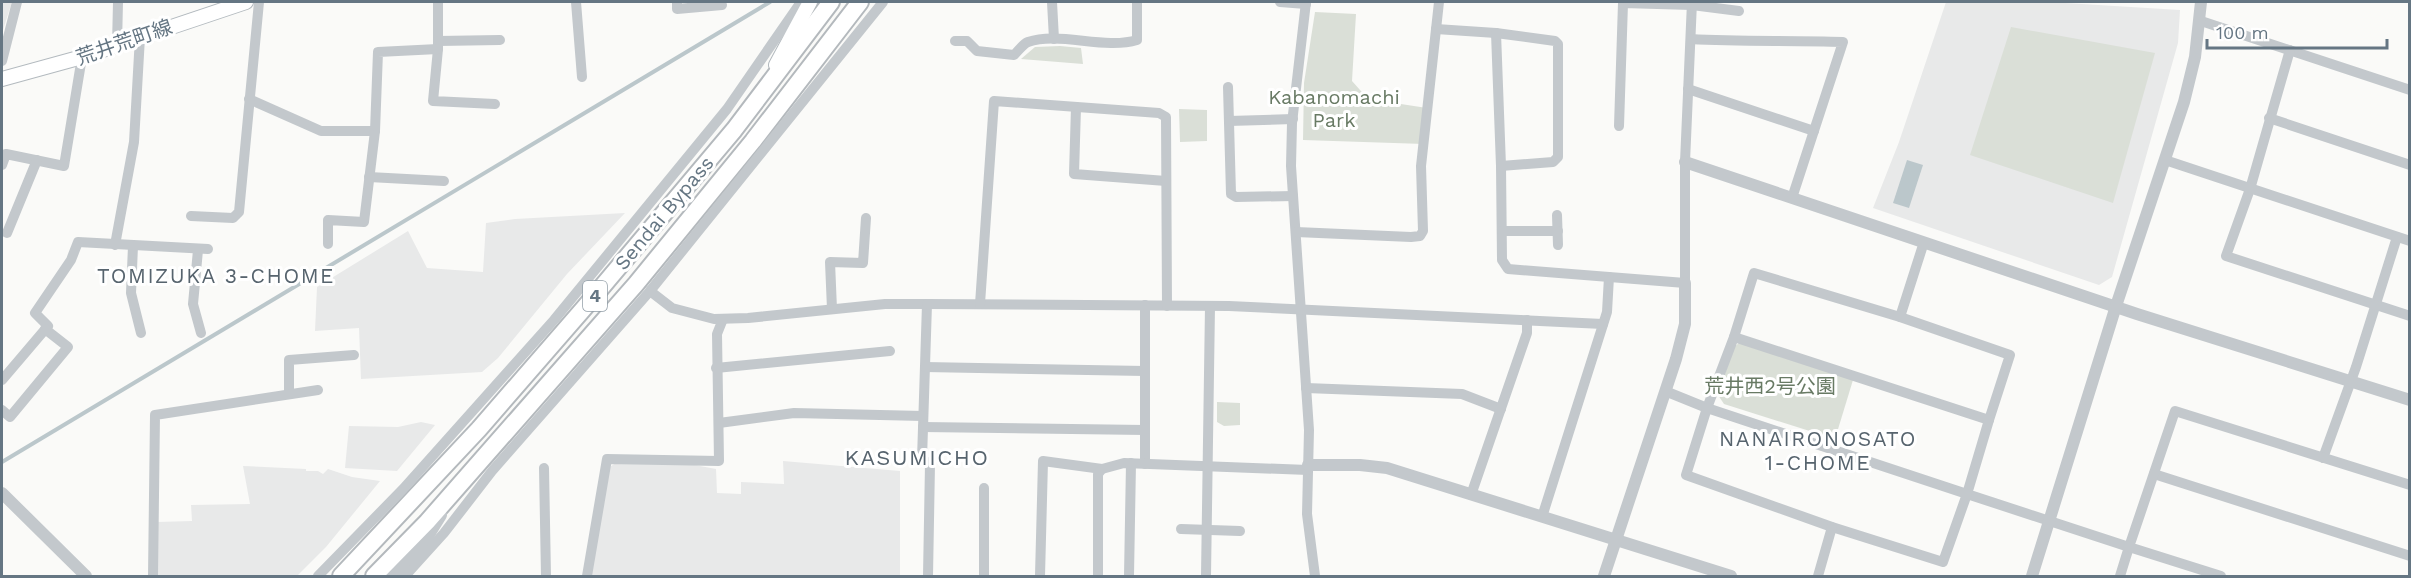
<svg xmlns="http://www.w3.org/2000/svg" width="2411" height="578" viewBox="0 0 2411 578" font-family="'Work Sans','Noto Sans JP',sans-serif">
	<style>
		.built { fill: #e8e9e9 }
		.green { fill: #dadfd7 }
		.water { fill: #bbc7cb }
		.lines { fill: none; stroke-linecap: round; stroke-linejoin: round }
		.stream { stroke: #bbc7cb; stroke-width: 4 }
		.secondary-casing { stroke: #b3babf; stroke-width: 16 }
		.trunk-casing { stroke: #b4b9bd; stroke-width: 20 }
		.minor { stroke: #c3c8cc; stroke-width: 10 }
		.tertiary { stroke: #c3c8cc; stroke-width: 12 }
		.secondary { stroke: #fff; stroke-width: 14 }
		.trunk { stroke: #fff; stroke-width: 16 }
		.labels { text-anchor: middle; stroke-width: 6; stroke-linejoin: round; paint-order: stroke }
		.shield { fill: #fff; stroke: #939fa8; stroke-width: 1.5 }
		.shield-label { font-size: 18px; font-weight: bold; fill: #657683 }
		.street-label { font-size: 20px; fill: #657683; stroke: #fff }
		.park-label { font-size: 20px; fill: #687a64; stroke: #fff }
		.neighbourhood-label { font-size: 21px; letter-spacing: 1.5px; fill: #57646e; stroke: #fff }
		.quarter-label { font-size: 22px; letter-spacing: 1.5px; fill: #57646e; stroke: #fff }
	</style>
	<rect width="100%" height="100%" fill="#fafaf8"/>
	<g class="built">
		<path d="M 2,2 L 12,2 L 2,33 Z"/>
		<path d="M 1946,2 L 2049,2 L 2180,10 L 2178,43 L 2112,277 L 2099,285 L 1873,208 L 1899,142 Z"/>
		<path d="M 625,213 L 567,274 L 498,358 L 482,372 L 361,379 L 359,328 L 315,331 L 317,287 L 408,231 L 427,268 L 483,272 L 486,223 L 515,219 Z"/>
		<path d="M 421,422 L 435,425 L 397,471 L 345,468 L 349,426 L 398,427 Z"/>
		<path d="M 783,461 L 900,471 L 900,576 L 590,576 L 608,468 L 616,463 L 684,463 L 716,469 L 717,493 L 741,494 L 741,482 L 784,484 Z"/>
		<path d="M 243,466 L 306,469 L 306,471 L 318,471 L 323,474 L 328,469 L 352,477 L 380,481 L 326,547 L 297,576 L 156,576 L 157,522 L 192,521 L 191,505 L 250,504 Z"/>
	</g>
	<g class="green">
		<path d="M 1315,12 L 1356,14 L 1352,81 L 1368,99 L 1427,108 L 1424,144 L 1303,140 L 1304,83 Z"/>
		<path d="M 2011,27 L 2155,53 L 2113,203 L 1970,155 Z"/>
		<path d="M 1060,46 L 1081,48 L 1083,64 L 1021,59 L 1035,47 Z"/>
		<path d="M 1179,109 L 1207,110 L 1207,141 L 1180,142 Z"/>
		<path d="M 1739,343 L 1853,380 L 1835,439 L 1724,404 L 1718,395 L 1734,347 Z"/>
		<path d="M 1217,402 L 1240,403 L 1240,425 L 1224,426 L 1217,422 Z"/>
	</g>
	<path class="water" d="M 1907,160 L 1923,165 L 1909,208 L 1893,203 Z"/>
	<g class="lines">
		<path class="stream" d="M 2,462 L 770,2"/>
		<defs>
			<g id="secondary">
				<path d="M 776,65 L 810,2"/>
				<path d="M 2,79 L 82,57 L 246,2"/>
			</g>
			<g id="trunk">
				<path d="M 341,576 L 479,429 L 585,307 L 734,130 L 831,2"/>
				<path d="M 374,576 L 427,522 L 636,284 L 753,141 L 860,2"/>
			</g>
		</defs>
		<use href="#secondary" class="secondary-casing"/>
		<use href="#trunk" class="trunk-casing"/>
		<g class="minor">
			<path d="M 438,2 L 438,49 L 433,101 L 495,104"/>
			<path d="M 576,2 L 582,77"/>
			<path d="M 677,2 L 677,9 L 722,5"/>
			<path d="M 1052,2 L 1054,39"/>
			<path d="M 1280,2 L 1306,4"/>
			<path d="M 1306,2 L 1292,123 L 1291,166 L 1309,430 L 1307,514 L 1315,576"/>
			<path d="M 2201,21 L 2410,90"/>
			<path d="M 1436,29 L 1496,33 L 1555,41 L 1558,44 L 1558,157 L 1553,162 L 1501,166"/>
			<path d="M 1496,33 L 1501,166 L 1502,260 L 1508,269 L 1685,283 L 1685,162 L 1692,2"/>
			<path d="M 1691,39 C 1741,42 1792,40 1843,42 L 1792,198"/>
			<path d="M 438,41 L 500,40"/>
			<path d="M 955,41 L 967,41 L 977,51 L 1014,55 C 1018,51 1023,44 1028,42 C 1059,31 1104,50 1137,40 L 1137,2"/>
			<path d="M 117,45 L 118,2"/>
			<path d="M 2290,50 L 2250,189 L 2226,256 L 2410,316"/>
			<path d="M 2,61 L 17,2"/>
			<path d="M 1228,87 L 1231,194 L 1236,197 L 1293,196"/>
			<path d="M 1688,89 L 1814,131"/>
			<path d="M 249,99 L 321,131 L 375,131"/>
			<path d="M 1076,107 L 1074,174 L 1166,181"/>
			<path d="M 2269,118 L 2410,165"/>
			<path d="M 1229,121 L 1293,119"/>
			<path d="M 1619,126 L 1623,3 L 1692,5 L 1739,11"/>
			<path d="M 2165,160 L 2410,241"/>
			<path d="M 2,165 L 6,154 L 64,166 L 82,57"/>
			<path d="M 369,177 L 444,181"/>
			<path d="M 1557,215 L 1558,245"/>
			<path d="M 191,216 L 233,218 L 239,212 L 259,2"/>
			<path d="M 1502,231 L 1558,231"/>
			<path d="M 1296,232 L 1411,237 L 1420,236 L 1423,231 L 1421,166 L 1439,2"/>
			<path d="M 7,233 L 37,160"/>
			<path d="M 328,244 L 328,220 L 364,222 L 375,131 L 378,52 L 438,49"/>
			<path d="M 115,245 L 134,142 L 140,37"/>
			<path d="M 133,246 L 131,293 L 141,333"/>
			<path d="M 198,250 L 193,304 L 201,333"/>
			<path d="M 650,291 L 672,308 L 714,319 L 748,318 L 885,304 L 927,304 L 922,459 L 930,464 L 928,576"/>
			<path d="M 927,304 L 1229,306 L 1603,324"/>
			<path d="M 980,304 L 994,101 L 1159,113 L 1166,117 L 1167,306"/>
			<path d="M 832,309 L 830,262 L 863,263 L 866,218"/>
			<path d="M 1900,317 L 1924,242"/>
			<path d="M 1734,337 L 1754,273 L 1900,317 L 2010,355 L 1989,420"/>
			<path d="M 925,367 L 1145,371"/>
			<path d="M 716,368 L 890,351"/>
			<path d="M 2,380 L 48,326 L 35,313 L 71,260 L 78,242 L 208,249"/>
			<path d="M 1306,388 L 1462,394 L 1501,409"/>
			<path d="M 1665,391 L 1707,408 L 1734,337 L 1989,420 L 1967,494 L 2129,547 L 2120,576"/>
			<path d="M 289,394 L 289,360 L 354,355"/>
			<path d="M 1707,408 L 1967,494 L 1943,562 L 1832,527 L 1686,475 Z"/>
			<path d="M 2,410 L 10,417 L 68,347 L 45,329"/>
			<path d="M 719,423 L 794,413 L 923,416"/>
			<path d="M 923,427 L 1145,430"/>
			<path d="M 2323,458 L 2356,367 L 2397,237"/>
			<path d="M 1145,464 L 1145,305"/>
			<path d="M 544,468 L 546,576"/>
			<path d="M 2154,474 L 2410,556"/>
			<path d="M 984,488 L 984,576"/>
			<path d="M 1471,495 L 1527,333 L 1527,320"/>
			<path d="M 1542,517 L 1607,312 L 1609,277"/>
			<path d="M 1181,529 L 1240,531"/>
			<path d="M 153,576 L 155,415 L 318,390"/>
			<path d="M 318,576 L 403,489 L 554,320 L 727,109 L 801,2"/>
			<path d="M 405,576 L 444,533 L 492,471 L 650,291 L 883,2"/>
			<path d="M 587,576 L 607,459 L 719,461 L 717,334 L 723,319"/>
			<path d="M 1040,576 L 1043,461 L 1102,469"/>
			<path d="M 1098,576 L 1098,474 L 1102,469 L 1124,463 L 1308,470"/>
			<path d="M 1129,576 L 1131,463"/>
			<path d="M 1206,576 L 1210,306"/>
			<path d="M 1818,576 L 1832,527"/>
			<path d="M 2221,576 L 2129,547 L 2175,411 L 2410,485"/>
		</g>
		<g class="tertiary">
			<path d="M 1685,162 L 2137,314 L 2410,400"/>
			<path d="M 1308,465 L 1360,465 L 1387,468 L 1731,576"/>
			<path d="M 2,493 L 86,576"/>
			<path d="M 392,576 L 428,536 L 441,515"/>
			<path d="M 1604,576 L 1676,359 L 1685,324 L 1685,283"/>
			<path d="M 2032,576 L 2116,306 L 2184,102 L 2195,57 L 2201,2"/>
		</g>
		<use href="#secondary" class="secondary"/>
		<use href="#trunk" class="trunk"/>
	</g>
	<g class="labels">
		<rect class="shield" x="583" y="281" width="24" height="30" rx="4.5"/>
		<g class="shield-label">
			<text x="595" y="302">4</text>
		</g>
		<g class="street-label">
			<text transform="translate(124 42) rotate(-19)" y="7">荒井荒町線</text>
			<text transform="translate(664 213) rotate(-50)" y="7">Sendai Bypass</text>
		</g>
		<g class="park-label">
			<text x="1334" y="104">Kabanomachi<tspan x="1334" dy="23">Park</tspan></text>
			<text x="1770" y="393">荒井西2号公園</text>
		</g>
		<g class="neighbourhood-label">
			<text x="216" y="283">TOMIZUKA 3-CHOME</text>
			<text x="1818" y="446">NANAIRONOSATO<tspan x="1818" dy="24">1-CHOME</tspan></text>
		</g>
		<g class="quarter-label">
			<text x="917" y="465">KASUMICHO</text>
		</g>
	</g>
	<rect width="2411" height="578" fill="none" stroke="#657683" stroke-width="6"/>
	<path d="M2207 39v9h180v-9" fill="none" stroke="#657683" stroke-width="3"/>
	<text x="2216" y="39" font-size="18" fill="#657683" stroke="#ffffff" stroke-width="4.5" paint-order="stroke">100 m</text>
</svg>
